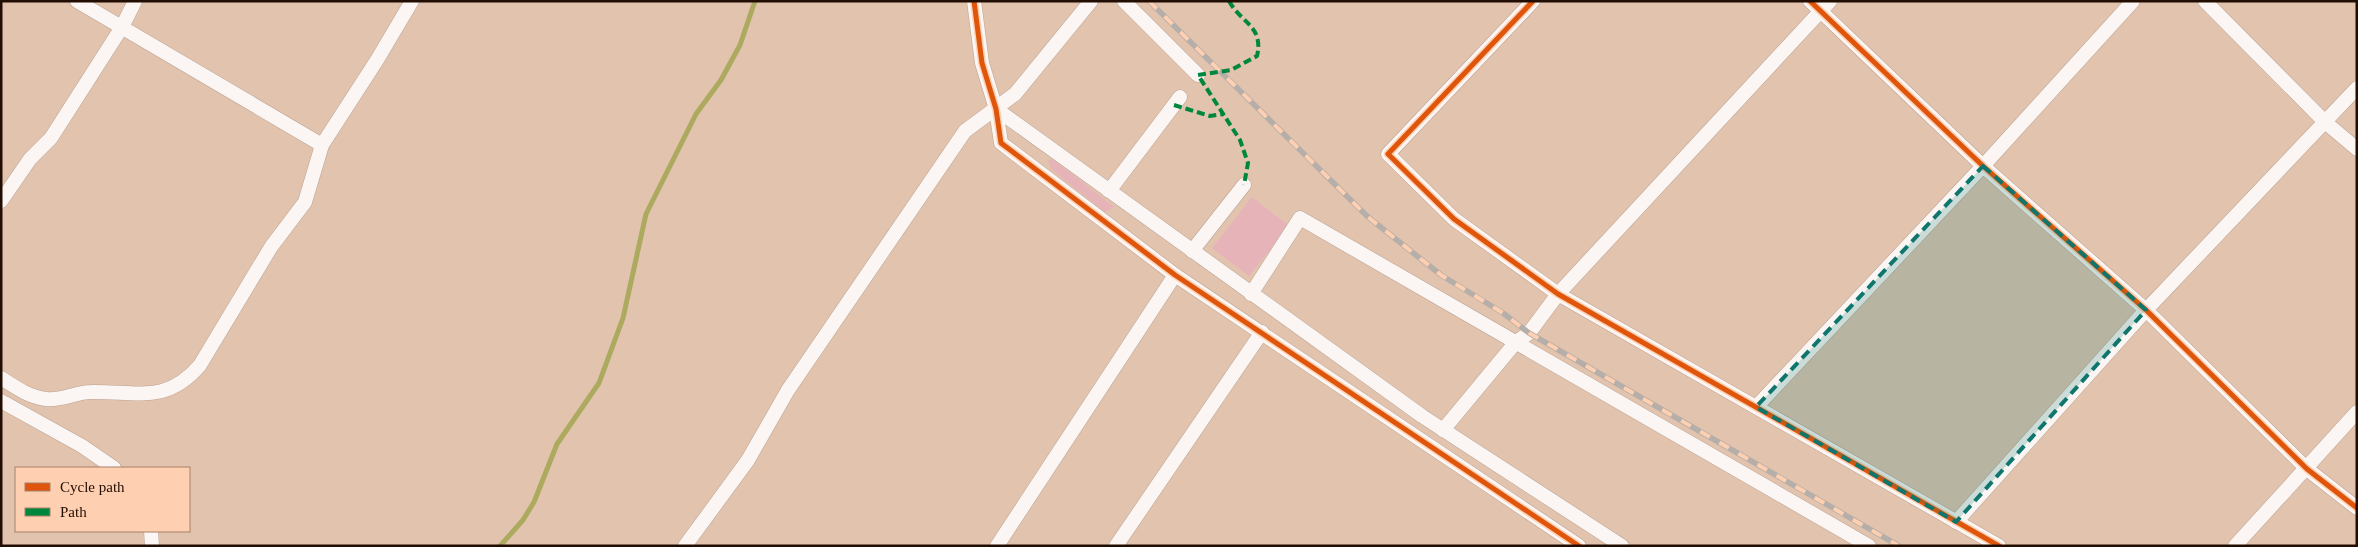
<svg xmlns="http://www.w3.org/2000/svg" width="2358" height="547" viewBox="0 0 2358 547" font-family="'Times New Roman',serif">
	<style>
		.green { fill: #e6b4b8 }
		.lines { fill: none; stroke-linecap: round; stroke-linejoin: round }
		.stream { stroke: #abaa5e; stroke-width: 5 }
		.street-casing { stroke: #bba293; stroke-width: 15 }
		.street { stroke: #fbf6f3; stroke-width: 14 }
		.rail-casing { stroke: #b5aea9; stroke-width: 5.5 }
		.rail { stroke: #fecfb0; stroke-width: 4; stroke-dasharray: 11; stroke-linecap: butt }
		.quiet { stroke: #00873e; stroke-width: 4; stroke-dasharray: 8 4; stroke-linecap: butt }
		.cycleway-casing { stroke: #fecfb0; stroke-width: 8 }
		.cycleway { stroke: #de550b; stroke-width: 5 }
		.marked { fill: #0f766e; fill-opacity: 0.2; stroke: #0f766e; stroke-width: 4; stroke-dasharray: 10 6; stroke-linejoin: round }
	</style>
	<rect width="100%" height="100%" fill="#e2c3ae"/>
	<g class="green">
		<path d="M 1048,160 L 1054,160 L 1114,207 L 1105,212 L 1051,169 Z"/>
		<path d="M 1252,197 L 1289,226 L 1249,276 L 1212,248 Z"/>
	</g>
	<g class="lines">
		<path class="stream" d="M 500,546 L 523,520 L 534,502 L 557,444 L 599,383 L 623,318 L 646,214 L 696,114 L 721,80 L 740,45 L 755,1"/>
		<defs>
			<g id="street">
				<path d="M 77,1 L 322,145"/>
				<path d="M 974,1 L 982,63 L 996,109 L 1001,143 L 1175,275 L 1579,546"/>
				<path d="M 1124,1 L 1198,75"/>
				<path d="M 1533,1 L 1388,154 L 1454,219 L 1558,294 L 1999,546"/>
				<path d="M 1810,1 L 1983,166 L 2146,310 L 2307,469 L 2357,508"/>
				<path d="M 2205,1 L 2325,122 L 2357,149"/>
				<path d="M 996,109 L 1422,416 L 1622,546"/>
				<path d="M 1109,191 L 1180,97"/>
				<path d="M 1,201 L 30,159 L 51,138 L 122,27 L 135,1"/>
				<path d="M 1192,251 L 1244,185"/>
				<path d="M 1251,294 L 1300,218 L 1869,546"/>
				<path d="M 1,378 C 15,387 29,397 46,399 C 61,401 76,392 91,392 C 136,391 166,405 200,365 L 271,247 L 305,202 L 322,145 L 377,60 L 412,1"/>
				<path d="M 1,401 L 82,446 L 114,468"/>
				<path d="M 1756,407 L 1983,166 L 2133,1"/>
				<path d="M 1443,430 L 1516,342 L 1529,333 L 1558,294 L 1830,1"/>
				<path d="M 1956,522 L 2146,310 L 2357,88"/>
				<path d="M 151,531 L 152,546"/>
				<path d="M 685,546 L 748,460 L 788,390 L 965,131 L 1015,94 L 1091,1"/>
				<path d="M 997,546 L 1175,275"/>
				<path d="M 1116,546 L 1262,332"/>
				<path d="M 2235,546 L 2357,412"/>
			</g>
		</defs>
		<use href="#street" class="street-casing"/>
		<use href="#street" class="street"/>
		<defs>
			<path id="rail" d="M 1149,1 L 1368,217 L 1441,275 L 1503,313 L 1529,333 L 1899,546"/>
		</defs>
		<use href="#rail" class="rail-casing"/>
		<use href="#rail" class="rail"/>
		<g class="quiet">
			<path d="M 1229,1 C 1241,23 1264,26 1257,56 L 1231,70 L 1198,75 L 1240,140 L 1248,163 L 1244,185"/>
			<path d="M 1174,105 L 1210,116 L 1224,114"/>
		</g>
		<defs>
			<g id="cycleway">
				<path d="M 974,1 L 982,63 L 996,109 L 1001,143 L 1175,275 L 1579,546"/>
				<path d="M 1533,1 L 1388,154 L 1454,219 L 1558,294 L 1999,546"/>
				<path d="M 1810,1 L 1983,166 L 2146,310 L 2307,469 L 2357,508"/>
			</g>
		</defs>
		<use href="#cycleway" class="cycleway-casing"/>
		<use href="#cycleway" class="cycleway"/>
	</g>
	<path class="marked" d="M 1983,166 L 2146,310 L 1956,522 L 1756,407 Z"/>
	<rect width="2358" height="547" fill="none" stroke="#210d01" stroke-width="5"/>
	<rect x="15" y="467" width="175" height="65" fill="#fecfb0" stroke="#a6816a"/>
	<rect x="25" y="483" width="25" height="8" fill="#de550b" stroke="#a6816a"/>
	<text x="60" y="492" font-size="15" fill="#210d01">Cycle path</text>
	<rect x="25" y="508" width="25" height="8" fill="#00873e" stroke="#a6816a"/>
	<text x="60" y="517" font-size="15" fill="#210d01">Path</text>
</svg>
